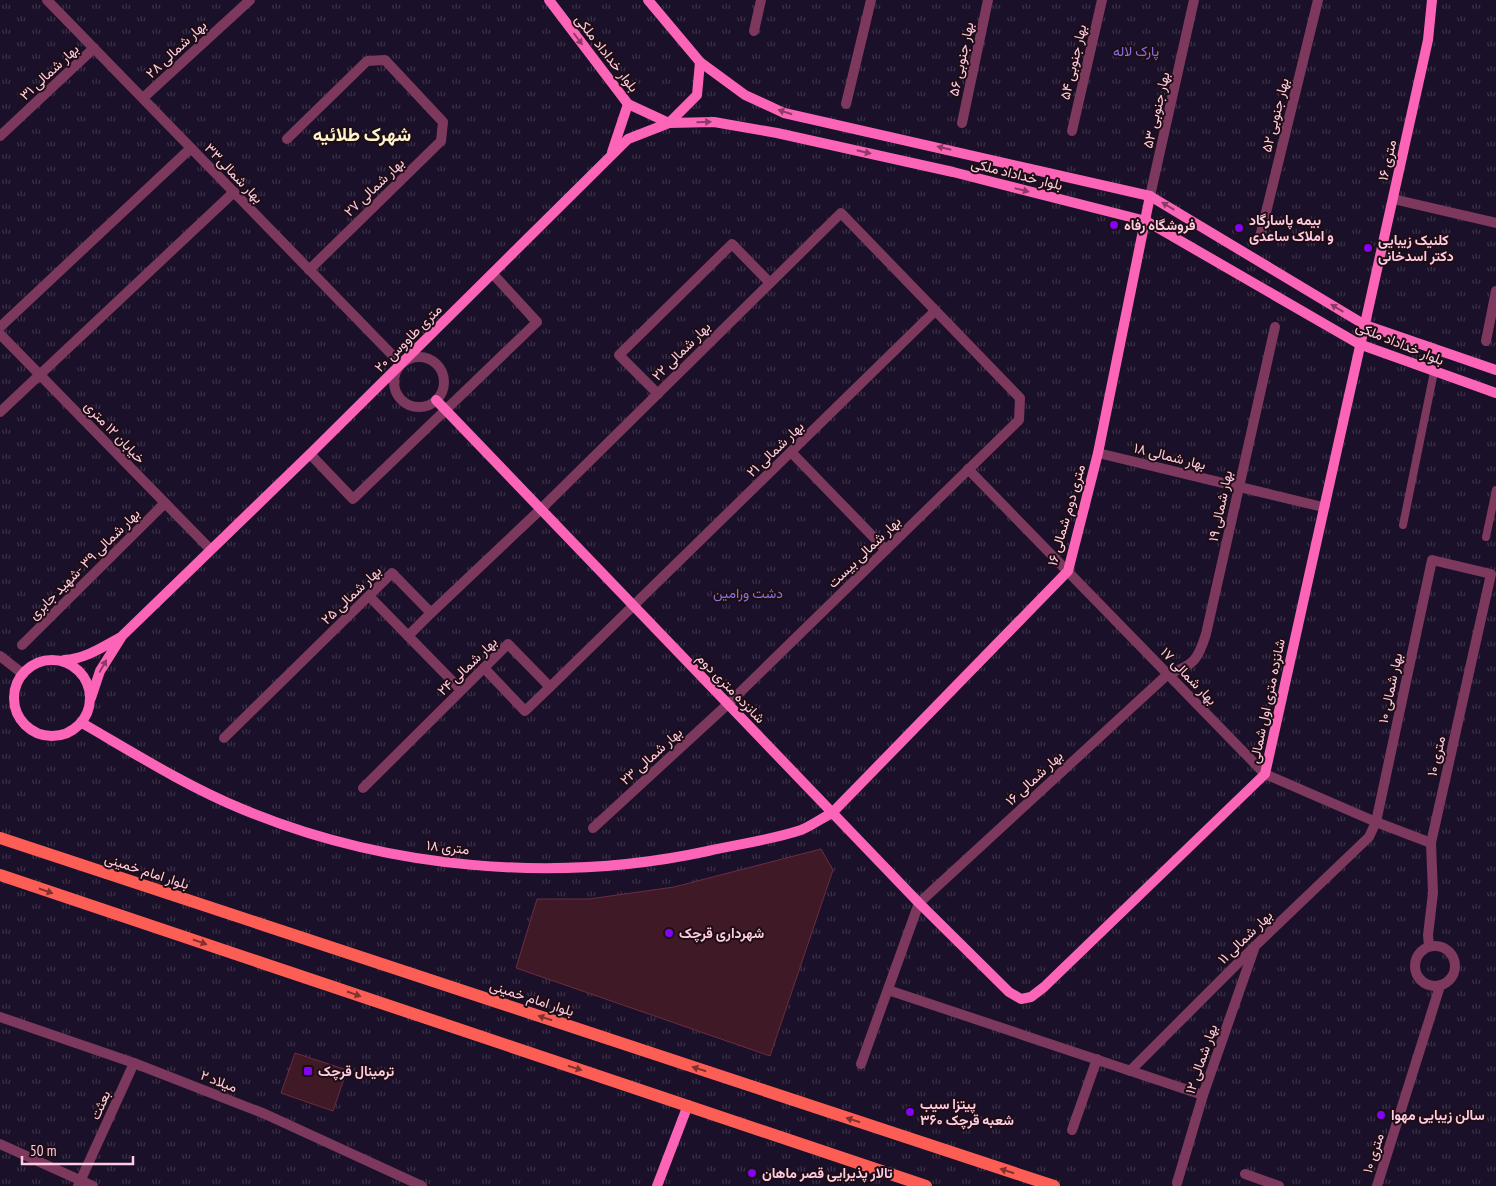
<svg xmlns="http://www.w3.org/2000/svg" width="1496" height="1186" viewBox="0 0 1496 1186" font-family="'PT Sans Narrow',Vazirmatn,sans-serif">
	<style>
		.park { fill: url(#park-tufts) }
		.building { fill: #401927; stroke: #6b2c43 }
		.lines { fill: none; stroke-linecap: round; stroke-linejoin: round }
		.lane { stroke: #7d385d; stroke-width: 8 }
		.street { stroke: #7d385d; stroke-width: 10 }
		.secondary { stroke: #fc65b7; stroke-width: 10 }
		.primary { stroke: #fc5e55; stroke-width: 12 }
		.oneway { fill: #8e3966 }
		.oneway2 { fill: #823131 }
		.poi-dot { fill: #8204f1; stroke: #1f0d14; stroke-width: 2 }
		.labels { text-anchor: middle; stroke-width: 4; stroke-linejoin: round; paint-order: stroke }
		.street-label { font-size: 14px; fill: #fecce3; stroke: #1f0d14 }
		.park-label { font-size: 14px; fill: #8673e1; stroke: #1f0d14 }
		.poi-label { font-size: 14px; font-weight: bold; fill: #fecce3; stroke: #1f0d14; text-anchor: start }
		.district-label { font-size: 19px; font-weight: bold; fill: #fef4ce; stroke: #1f0d14 }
	</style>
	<defs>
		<pattern id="park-tufts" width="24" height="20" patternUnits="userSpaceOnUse" patternTransform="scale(1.25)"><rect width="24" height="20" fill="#1a1029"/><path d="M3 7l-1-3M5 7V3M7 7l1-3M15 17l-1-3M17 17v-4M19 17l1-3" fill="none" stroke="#3c3248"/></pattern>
	</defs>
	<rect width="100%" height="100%" fill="#1f0d14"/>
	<rect class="park" x="0" y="0" width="1496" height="1186"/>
	<g class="building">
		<path d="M 821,849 L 833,870 L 770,1056 L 516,968 L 537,899 L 589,899 L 674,887 Z"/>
		<path d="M 295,1053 L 347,1070 L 333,1111 L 281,1093 Z"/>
	</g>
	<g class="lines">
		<g class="lane">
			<path d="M 1403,525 L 1434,372"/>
			<path d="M 1486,537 L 1496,490"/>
		</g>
		<g class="street">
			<path d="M 47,0 L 401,364"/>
			<path d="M 754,31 L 761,0"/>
			<path d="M 143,98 L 250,0"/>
			<path d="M 846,104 L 871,0"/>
			<path d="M 962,123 L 988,0"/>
			<path d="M 1072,131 L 1102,0"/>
			<path d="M 0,136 L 94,48"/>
			<path d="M 287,139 L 367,61 L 385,60 L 443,122 L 441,141 L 309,270"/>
			<path d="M 1150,196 L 1194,0"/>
			<path d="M 1393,199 L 1496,223"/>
			<path d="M 1260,237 L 1318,0"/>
			<path d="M 0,327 L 191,148"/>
			<path d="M 0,334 L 210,549"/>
			<path d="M 1486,341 L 1496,291"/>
			<circle cx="419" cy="382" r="25"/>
			<path d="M 658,394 L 619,355 L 732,244 L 770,283"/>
			<path d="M 0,412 L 234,192"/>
			<path d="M 791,452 L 886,550"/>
			<path d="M 1098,453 L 1323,507"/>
			<path d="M 310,454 L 353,499 L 537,322 L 493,274"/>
			<path d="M 968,469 L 1265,774 L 1376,822 L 1431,843"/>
			<path d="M 369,596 L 461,690"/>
			<path d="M 408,636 L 431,613"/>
			<path d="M 22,645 L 165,503"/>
			<path d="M 0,656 L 23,674"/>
			<path d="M 484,668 L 525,711 L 550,687"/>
			<path d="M 224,738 L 392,573 L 431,613 L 541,509 L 841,213 L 1020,398 L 1019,420 L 728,704 L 593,828"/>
			<path d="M 363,788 L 508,644 L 550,687 L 935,311"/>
			<circle cx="1435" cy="966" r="20"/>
			<path d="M 888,990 L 1203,1095"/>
			<path d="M 0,1017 L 134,1063 L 265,1114 L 422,1186"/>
			<path d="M 861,1064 L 919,903 L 1168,674 C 1194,665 1198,660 1206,634 L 1275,327"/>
			<path d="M 1130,1071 L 1255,946 L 1369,837 L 1376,822 L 1432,560 L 1491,574 L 1431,843 L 1433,893 L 1428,935 L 1429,946"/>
			<path d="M 1072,1130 L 1097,1059"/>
			<path d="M 0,1144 L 93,1186"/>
			<path d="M 1245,1174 L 1279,1186"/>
			<path d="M 1177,1183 L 1203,1095 L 1254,949"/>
			<path d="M 78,1186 L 134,1063"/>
			<path d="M 1377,1186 L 1440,986"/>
		</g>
		<g class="secondary">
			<path d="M 549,0 L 628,104 L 669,123 L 714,122 L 777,133 L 953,172 L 1146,221 L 1359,344 L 1496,393"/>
			<path d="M 648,0 L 700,62 L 745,95 L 784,113 L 1150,196 L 1365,325 L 1496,370"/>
			<path d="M 612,152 L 628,104"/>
			<path d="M 436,400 L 919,903 L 1009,992 L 1021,999 L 1031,997 L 1044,987 L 1265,774 L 1428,40 L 1432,0"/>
			<circle cx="52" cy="698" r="38"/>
			<path d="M 64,660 C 84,659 101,648 119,638"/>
			<path d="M 91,698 L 100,671 L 122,636 L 310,454 L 628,139 L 669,123 L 697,95 L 700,62"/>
			<path d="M 82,723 C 134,753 186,786 242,809 C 386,869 556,884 708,851 C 738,844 771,840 801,830 C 811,826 822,818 832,813 L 1068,571 L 1098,453 L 1150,196"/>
			<path d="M 657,1186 L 688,1105"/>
		</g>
		<g class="primary">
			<path d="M 0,838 L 1054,1186"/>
			<path d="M 0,875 L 926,1186"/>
		</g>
	</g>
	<defs><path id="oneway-solid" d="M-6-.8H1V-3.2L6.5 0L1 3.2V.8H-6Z" transform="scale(1.25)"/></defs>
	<g class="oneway">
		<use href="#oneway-solid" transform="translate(578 39) rotate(53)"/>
		<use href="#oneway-solid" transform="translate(785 112) rotate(-162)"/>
		<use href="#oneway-solid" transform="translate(704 122) rotate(-1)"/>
		<use href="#oneway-solid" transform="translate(944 148) rotate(-167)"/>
		<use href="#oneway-solid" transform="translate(864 152) rotate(13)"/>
		<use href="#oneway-solid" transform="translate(1022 190) rotate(14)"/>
		<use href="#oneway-solid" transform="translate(1168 206) rotate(-149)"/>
		<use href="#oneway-solid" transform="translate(1337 308) rotate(-149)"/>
		<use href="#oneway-solid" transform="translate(103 666) rotate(-61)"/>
	</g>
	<g class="oneway2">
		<use href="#oneway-solid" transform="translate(46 891) rotate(19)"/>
		<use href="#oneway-solid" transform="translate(200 942) rotate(19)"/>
		<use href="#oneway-solid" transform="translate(354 994) rotate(19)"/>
		<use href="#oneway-solid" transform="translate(545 1018) rotate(-162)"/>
		<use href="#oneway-solid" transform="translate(575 1068) rotate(18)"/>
		<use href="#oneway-solid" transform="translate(699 1069) rotate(-162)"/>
		<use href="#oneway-solid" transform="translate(853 1120) rotate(-162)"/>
		<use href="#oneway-solid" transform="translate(1007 1171) rotate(-162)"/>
	</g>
	<g class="poi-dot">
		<circle cx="1114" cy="225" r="5"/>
		<circle cx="1239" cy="228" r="5"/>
		<circle cx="1368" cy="248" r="5"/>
		<circle cx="669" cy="933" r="5"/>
		<rect x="303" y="1066" width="10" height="10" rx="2.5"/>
		<circle cx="910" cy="1112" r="5"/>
		<circle cx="1381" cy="1115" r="5"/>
		<circle cx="752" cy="1173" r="5"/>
	</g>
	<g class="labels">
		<g class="street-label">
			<text transform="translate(176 49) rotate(-43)" y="5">بهار شمالی ۲۸</text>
			<text transform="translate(607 53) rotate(52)" y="5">بلوار خداداد ملکی</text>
			<text transform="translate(961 59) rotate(-78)" y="5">بهار جنوبی ۵۶</text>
			<text transform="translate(1073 62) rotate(-77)" y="5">بهار جنوبی ۵۴</text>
			<text transform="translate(49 72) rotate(-43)" y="5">بهار شمالی ۳۱</text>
			<text transform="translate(1156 110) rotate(-77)" y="5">بهار جنوبی ۵۳</text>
			<text transform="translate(1275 115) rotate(-76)" y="5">بهار جنوبی ۵۲</text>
			<text transform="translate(1387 160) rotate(-77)" y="5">۱۶ متری</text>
			<text transform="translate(234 173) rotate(46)" y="5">بهار شمالی۳۳</text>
			<text transform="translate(1017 174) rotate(14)" y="5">بلوار خداداد ملکی</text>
			<text transform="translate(374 187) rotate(-44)" y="5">بهار شمالی ۲۷</text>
			<text transform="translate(408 338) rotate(-45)" y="5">۲۰ متری طاووس</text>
			<text transform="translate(1400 343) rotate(22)" y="5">بلوار خداداد ملکی</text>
			<text transform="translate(681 351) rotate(-45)" y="5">بهار شمالی ۲۲</text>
			<text transform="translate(115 432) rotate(46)" y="5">خیابان ۱۲ متری</text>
			<text transform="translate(775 449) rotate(-44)" y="5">بهار شمالی ۲۱</text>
			<text transform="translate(1170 456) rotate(14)" y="5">بهار شمالی ۱۸</text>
			<text transform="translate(1220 506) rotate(-78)" y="5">بهار شمالی ۱۹</text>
			<text transform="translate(1066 515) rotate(-74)" y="5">۱۶ متری دوم شمالی</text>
			<text transform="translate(864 552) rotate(-44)" y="5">بهار شمالی بیست</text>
			<text transform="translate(84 564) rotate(-45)" y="5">بهار شمالی ۳۹ -شهید جابری</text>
			<text transform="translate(351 595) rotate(-44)" y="5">بهار شمالی ۲۵</text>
			<text transform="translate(467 666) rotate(-44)" y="5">بهار شمالی ۲۴</text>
			<text transform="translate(1189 676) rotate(46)" y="5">بهار شمالی ۱۷</text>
			<text transform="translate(731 688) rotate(46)" y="5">شانزده متری دوم</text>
			<text transform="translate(1390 688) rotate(-78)" y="5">بهار شمالی ۱۰</text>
			<text transform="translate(1267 701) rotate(-78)" y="5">شانزده متری اول شمالی</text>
			<text transform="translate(651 756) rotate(-42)" y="5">بهار شمالی ۲۳</text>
			<text transform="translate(1436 756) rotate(-77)" y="5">۱۰ متری</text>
			<text transform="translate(1034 778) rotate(-43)" y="5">بهار شمالی ۱۶</text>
			<text transform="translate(448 847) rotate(6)" y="5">۱۸ متری</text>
			<text transform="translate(147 871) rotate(18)" y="5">بلوار امام خمینی</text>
			<text transform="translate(1245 937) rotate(-44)" y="5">بهار شمالی ۱۱</text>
			<text transform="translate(532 998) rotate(18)" y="5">بلوار امام خمینی</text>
			<text transform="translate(1201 1059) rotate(-71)" y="5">بهار شمالی ۱۲</text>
			<text transform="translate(219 1081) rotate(21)" y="5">میلاد ۲</text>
			<text transform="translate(100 1105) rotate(-66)" y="5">بعثت</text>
			<text transform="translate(1373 1153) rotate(-72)" y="5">۱۰ متری</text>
		</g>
		<g class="park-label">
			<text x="1136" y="56">پارک لاله</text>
			<text x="748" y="598">دشت ورامین</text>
		</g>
		<g class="poi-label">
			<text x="1249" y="225">بیمه پاسارگاد<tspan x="1249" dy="16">و املاک ساعدی</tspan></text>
			<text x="1124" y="230">فروشگاه رفاه</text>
			<text x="1378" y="245">کلنیک زیبایی<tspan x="1378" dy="16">دکتر اسدخانی</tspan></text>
			<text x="679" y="938">شهرداری قرچک</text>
			<text x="318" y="1076">ترمینال قرچک</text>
			<text x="920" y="1109">پیتزا سیب<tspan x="920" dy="16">۳۶۰ شعبه قرچک</tspan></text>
			<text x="1391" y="1120">سالن زیبایی مهوا</text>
			<text x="762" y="1178">تالار پذیرایی قصر ماهان</text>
		</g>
		<g class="district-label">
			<text x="362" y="141">شهرک طلائیه</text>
		</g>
	</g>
	<path d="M22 1156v8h111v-8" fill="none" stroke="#fecce3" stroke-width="2.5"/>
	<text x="30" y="1156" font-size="15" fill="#fecce3" stroke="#1f0d14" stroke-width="4" paint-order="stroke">50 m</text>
</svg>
